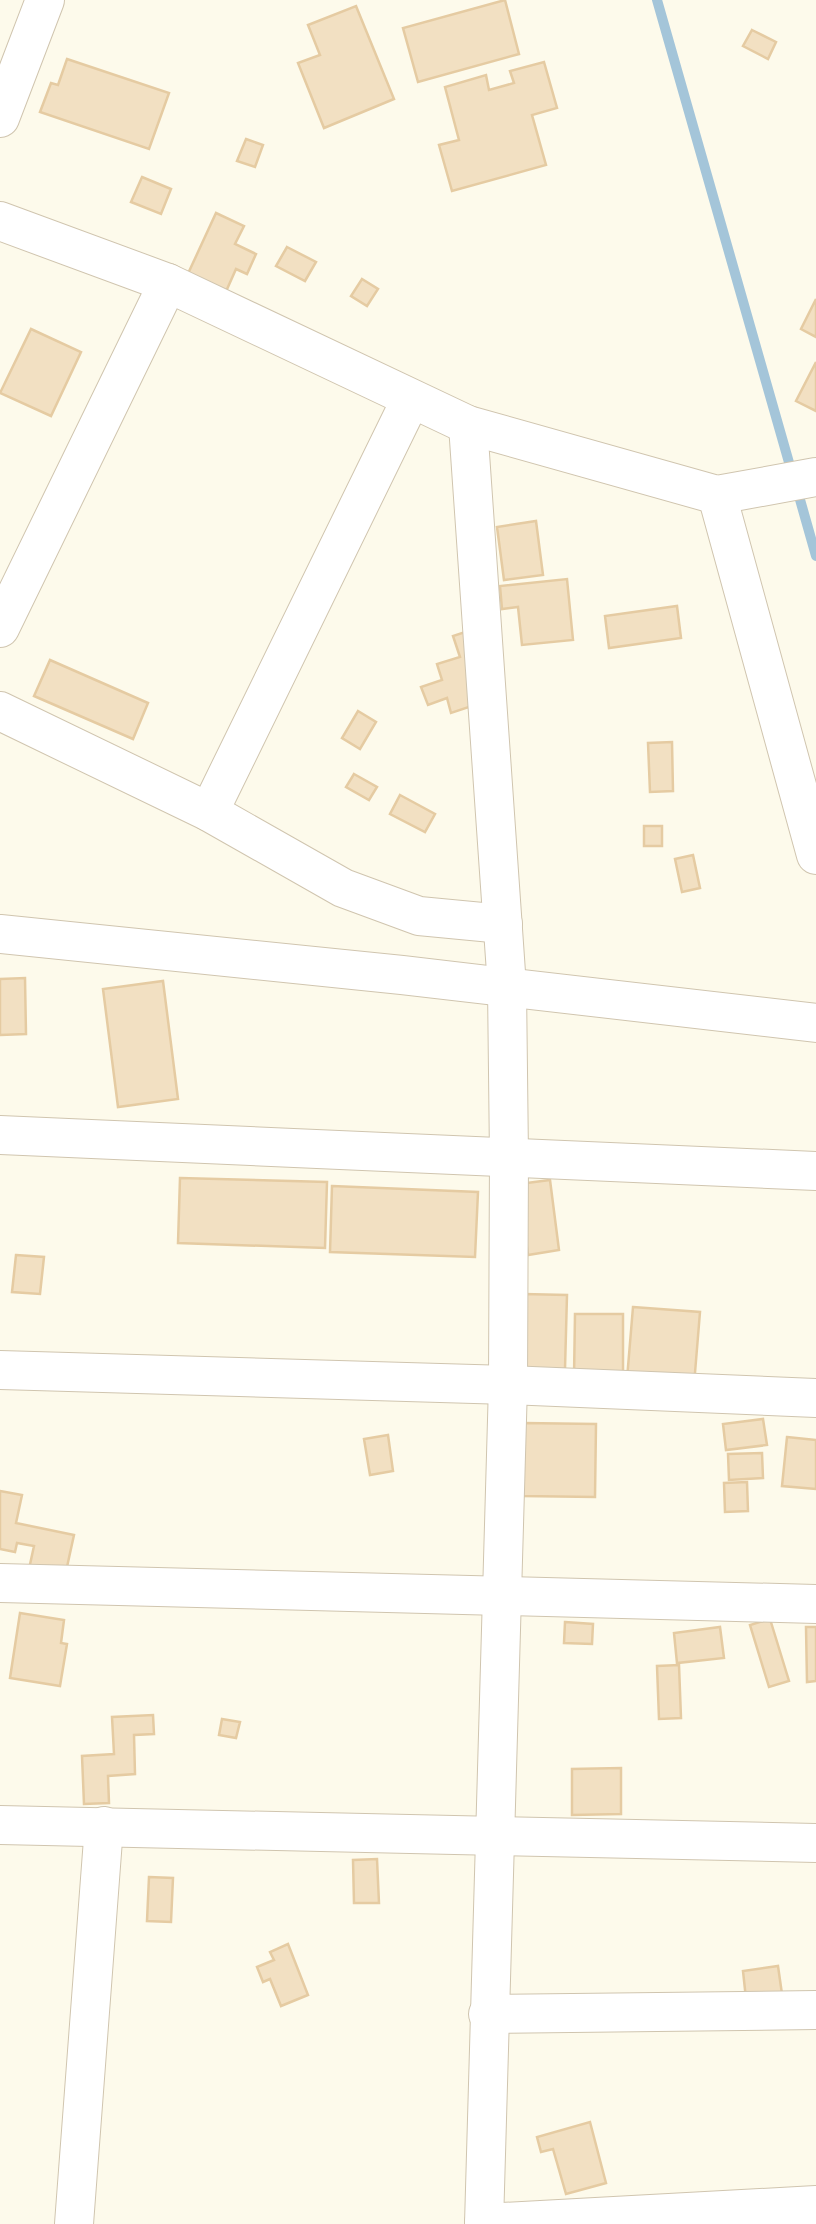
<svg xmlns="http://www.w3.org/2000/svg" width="816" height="2224" viewBox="0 0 816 2224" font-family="'DM Sans',sans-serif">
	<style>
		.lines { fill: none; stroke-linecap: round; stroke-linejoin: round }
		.stream { stroke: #a4c5d9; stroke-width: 10 }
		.building { fill: #f2e0c2; stroke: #e5cba2; stroke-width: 2.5 }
		.street-casing { stroke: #d0c5af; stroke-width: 40 }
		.street { stroke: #fff; stroke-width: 38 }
	</style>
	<rect width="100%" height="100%" fill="#fdfaeb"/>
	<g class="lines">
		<g class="stream">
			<path d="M 657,0 L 792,473"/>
			<path d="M 797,489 L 816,556"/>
		</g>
	</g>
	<g class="building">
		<path d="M 505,0 L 519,54 L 418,82 L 403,28 Z"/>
		<path d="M 356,6 L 394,99 L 324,128 L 298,63 L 320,55 L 308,25 Z"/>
		<path d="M 752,30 L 776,42 L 768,59 L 743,46 Z"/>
		<path d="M 67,59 L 169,93 L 149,149 L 40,112 L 51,83 L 58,85 Z"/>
		<path d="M 544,62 L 557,108 L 532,115 L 546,165 L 452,191 L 439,145 L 459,140 L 445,87 L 486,75 L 489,90 L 514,83 L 510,71 Z"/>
		<path d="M 246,139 L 263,145 L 255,167 L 237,161 Z"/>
		<path d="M 142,177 L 171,189 L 161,214 L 131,202 Z"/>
		<path d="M 216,213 L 244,226 L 235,244 L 256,254 L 247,274 L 236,269 L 224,296 L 186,278 Z"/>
		<path d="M 287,247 L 316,262 L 305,281 L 276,266 Z"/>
		<path d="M 362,279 L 378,289 L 367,306 L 351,296 Z"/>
		<path d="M 816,299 L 816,337 L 801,329 Z"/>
		<path d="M 31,329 L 81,352 L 51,416 L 0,393 Z"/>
		<path d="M 816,362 L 816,411 L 796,401 Z"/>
		<path d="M 536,521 L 543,575 L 504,580 L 497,527 Z"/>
		<path d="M 567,579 L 573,640 L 522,645 L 518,607 L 502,609 L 500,586 Z"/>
		<path d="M 677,606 L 681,638 L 609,648 L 605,616 Z"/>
		<path d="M 465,632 L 487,701 L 451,713 L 447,698 L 428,705 L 421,687 L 442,680 L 437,664 L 460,657 L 453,636 Z"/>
		<path d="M 50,660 L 148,703 L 133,739 L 34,696 Z"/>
		<path d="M 358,711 L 376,722 L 360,749 L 342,738 Z"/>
		<path d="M 672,742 L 673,791 L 650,792 L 648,743 Z"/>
		<path d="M 354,774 L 377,787 L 369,800 L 346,787 Z"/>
		<path d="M 400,795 L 435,814 L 425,832 L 390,814 Z"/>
		<rect x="644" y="826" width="18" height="20"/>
		<path d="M 693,855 L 700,888 L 682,892 L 675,859 Z"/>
		<path d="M 25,978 L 26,1034 L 0,1035 L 0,979 Z"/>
		<path d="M 163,981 L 178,1099 L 118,1107 L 103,989 Z"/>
		<path d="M 180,1178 L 327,1182 L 325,1248 L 178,1243 Z"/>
		<path d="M 550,1180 L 559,1250 L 528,1255 L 519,1184 Z"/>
		<path d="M 332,1186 L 478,1192 L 475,1257 L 330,1252 Z"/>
		<path d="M 16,1255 L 44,1257 L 40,1294 L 12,1292 Z"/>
		<path d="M 523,1294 L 567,1295 L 565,1369 L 521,1368 Z"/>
		<path d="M 633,1307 L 700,1312 L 694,1385 L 627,1379 Z"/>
		<path d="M 575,1314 L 623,1314 L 623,1377 L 574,1377 Z"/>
		<path d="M 763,1419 L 767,1445 L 726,1450 L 723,1424 Z"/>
		<path d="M 523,1423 L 596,1424 L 595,1497 L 522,1496 Z"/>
		<path d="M 388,1435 L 393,1471 L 370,1475 L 364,1439 Z"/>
		<path d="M 787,1437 L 816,1440 L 816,1489 L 782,1486 Z"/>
		<path d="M 762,1453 L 763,1478 L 729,1480 L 728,1454 Z"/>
		<path d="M 747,1482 L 748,1511 L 725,1512 L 724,1483 Z"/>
		<path d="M 0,1491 L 22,1495 L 16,1523 L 74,1535 L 65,1576 L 29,1569 L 34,1546 L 17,1543 L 15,1552 L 0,1549 Z"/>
		<path d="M 20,1613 L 64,1620 L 61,1643 L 67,1644 L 60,1686 L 10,1678 Z"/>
		<path d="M 770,1619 L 789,1681 L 769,1687 L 750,1625 Z"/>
		<path d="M 565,1622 L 593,1624 L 592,1644 L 564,1643 Z"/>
		<path d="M 720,1627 L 724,1658 L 677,1663 L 674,1633 Z"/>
		<path d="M 806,1627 L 816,1627 L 816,1681 L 807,1682 Z"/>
		<path d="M 679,1665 L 681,1718 L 659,1719 L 657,1666 Z"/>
		<path d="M 153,1715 L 154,1734 L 134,1735 L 135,1774 L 108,1776 L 109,1803 L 84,1804 L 82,1756 L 114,1754 L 112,1717 Z"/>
		<path d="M 222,1719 L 240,1722 L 236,1738 L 219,1735 Z"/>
		<path d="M 621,1768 L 621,1814 L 572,1815 L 572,1769 Z"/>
		<path d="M 377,1859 L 379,1903 L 354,1903 L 353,1860 Z"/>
		<path d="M 149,1877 L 173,1878 L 171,1922 L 147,1921 Z"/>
		<path d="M 288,1944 L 308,1995 L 281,2006 L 270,1979 L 263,1982 L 257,1967 L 274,1960 L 270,1952 Z"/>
		<path d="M 778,1966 L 782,1994 L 746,1999 L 743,1971 Z"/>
		<path d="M 590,2122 L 606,2183 L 566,2194 L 553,2149 L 541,2152 L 537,2137 Z"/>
	</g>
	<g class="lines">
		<defs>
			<g id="street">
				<path d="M 0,118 L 45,0"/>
				<path d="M 0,221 L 168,283 L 468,425 L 717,495 L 816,477"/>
				<path d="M 468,425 L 507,987 L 509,1157 L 508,1385 L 484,2224"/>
				<path d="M 717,495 L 816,855"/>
				<path d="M 0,628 L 168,283"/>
				<path d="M 0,711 L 209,812 L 343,888 L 419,916 L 503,924"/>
				<path d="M 209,812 L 411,399"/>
				<path d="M 0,934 L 402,975 L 816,1023"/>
				<path d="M 0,1135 L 816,1171"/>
				<path d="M 0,1370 L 508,1385 L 816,1398"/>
				<path d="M 0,1583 L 816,1604"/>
				<path d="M 0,1825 L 816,1843"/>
				<path d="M 488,2014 L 816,2010"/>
				<path d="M 484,2223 L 816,2205"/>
				<path d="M 74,2224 L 104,1826"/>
			</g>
		</defs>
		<use href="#street" class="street-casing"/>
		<use href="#street" class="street"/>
	</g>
</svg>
